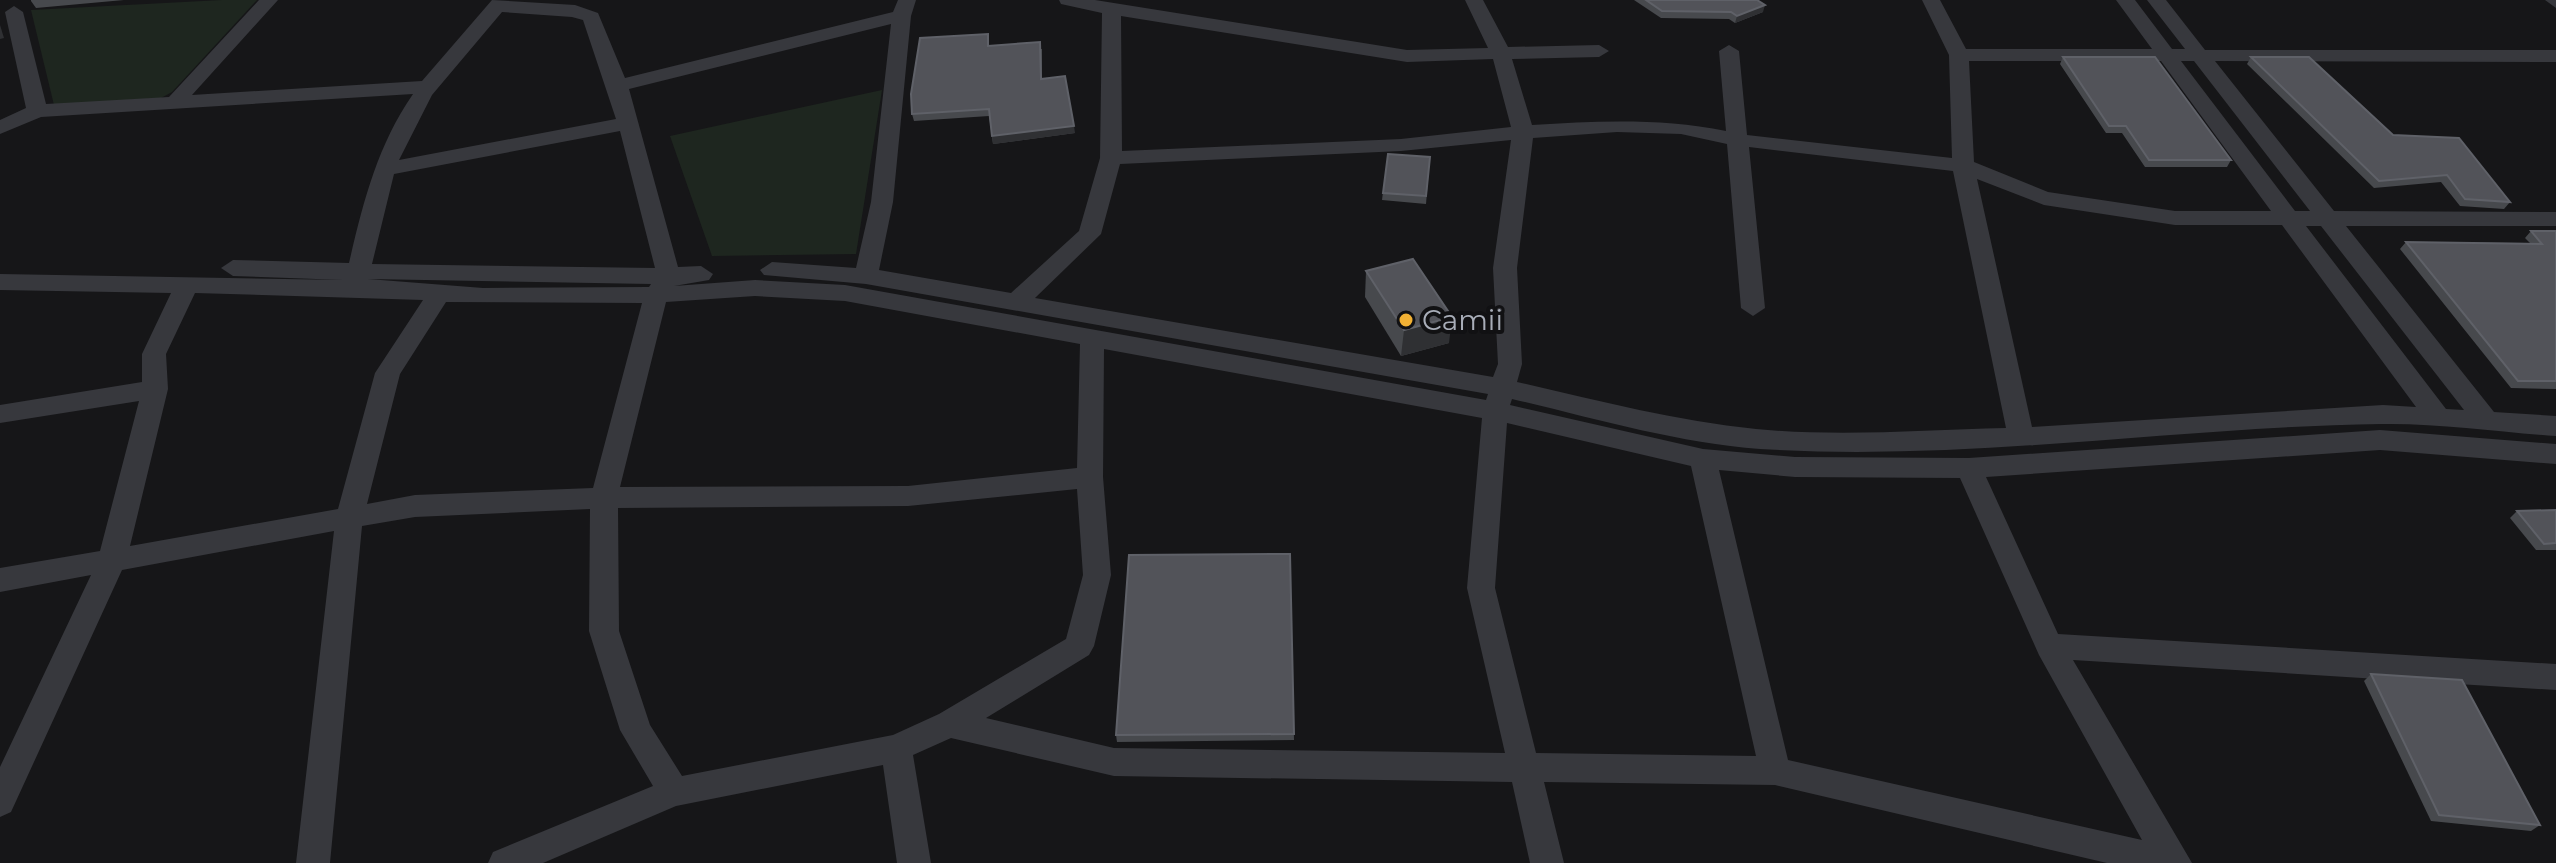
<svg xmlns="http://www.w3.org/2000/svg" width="2556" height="863" viewBox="0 0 2556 863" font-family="Montserrat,sans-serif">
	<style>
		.green { fill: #1e261f }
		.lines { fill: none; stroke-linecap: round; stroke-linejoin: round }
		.minor { fill: #37383d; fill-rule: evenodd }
		.wall { fill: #47494d }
		.shaded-wall { fill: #2f3033 }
		.building { fill: #525359; stroke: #5f6168; stroke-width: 2 }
		.poi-dot { fill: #f2b134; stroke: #111113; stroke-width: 3 }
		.labels { text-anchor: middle; stroke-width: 8; stroke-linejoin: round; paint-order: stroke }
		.poi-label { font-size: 28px; fill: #a8adb8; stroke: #111113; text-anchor: start }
	</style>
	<rect width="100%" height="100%" fill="#161618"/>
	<g class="green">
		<path d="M 222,0 L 257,0 L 172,92 L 161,98 L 54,105 L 31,10 Z"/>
		<path d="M 882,90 L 856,254 L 712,256 L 670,136 Z"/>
	</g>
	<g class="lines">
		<g class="minor">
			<path d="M 259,0 L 278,0 L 192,95 L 422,81 L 492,0 L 575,5 L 598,13 L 625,78 L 893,12 L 898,0 L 916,0 L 911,16 L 893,202 L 879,270 L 1011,293 L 1079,231 L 1100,158 L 1102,13 L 1061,4 L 1059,0 L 1095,0 L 1407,50 L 1488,48 L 1465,0 L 1483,0 L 1508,47 L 1599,45 L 1609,51 L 1599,57 L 1512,59 L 1532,125 C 1598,121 1661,118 1726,131 L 1719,51 L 1729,45 L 1739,51 L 1747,135 L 1952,158 L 1949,55 L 1922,0 L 1940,0 L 1966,49 L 2152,49 L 2116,0 L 2135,0 L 2172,49 L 2185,49 L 2147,0 L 2166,0 L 2205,50 L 2556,50 L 2556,62 L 2215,61 L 2334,211 L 2556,212 L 2556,226 L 2346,226 L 2494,412 L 2556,416 L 2556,436 C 2498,432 2439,423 2381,424 C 2174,427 1968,462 1760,449 C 1677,443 1593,418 1512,399 L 1510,405 L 1703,449 L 1795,457 L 1969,458 L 2380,430 L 2556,444 L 2556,464 L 2380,450 L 1986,477 L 2058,634 L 2556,664 L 2556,690 L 2073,660 L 2192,863 L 2107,863 L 1775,785 L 1544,782 L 1564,863 L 1530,863 L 1512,782 L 1114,776 L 951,738 L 913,755 L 931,863 L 897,863 L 883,765 L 676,806 L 543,863 L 488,863 L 493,852 L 653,786 L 620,730 L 589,631 L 590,509 L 415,517 L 362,526 L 330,863 L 296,863 L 334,531 L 122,570 L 11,812 L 0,817 L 0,767 L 91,575 L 0,592 L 0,568 L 100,551 L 139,401 L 0,423 L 0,405 L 142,382 L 142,354 L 171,293 L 0,290 L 0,274 L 344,280 L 233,276 L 221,268 L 233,260 L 349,263 C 363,203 377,146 413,94 L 41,117 L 0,134 L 0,120 L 26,108 L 5,12 L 14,6 L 23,12 L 46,104 L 169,97 ZM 502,12 L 572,17 L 583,20 L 616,119 L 399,160 L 432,95 ZM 1121,16 L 1407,62 L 1493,59 L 1511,127 L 1401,139 L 1122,151 ZM 891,24 L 871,202 L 856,268 L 772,262 L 760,270 L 764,275 L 866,284 L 1488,394 L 1486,400 L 845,285 L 755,280 L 674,286 L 709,280 L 713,274 L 701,266 L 678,267 L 629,89 ZM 1969,61 L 2161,61 L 2271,211 L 2175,211 L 2048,192 L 1974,162 ZM 2181,61 L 2194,61 L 2310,211 L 2295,211 ZM 620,131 L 655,268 L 372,264 L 394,174 ZM 1617,132 L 1681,134 L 1727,144 L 1741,308 L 1753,316 L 1765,308 L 1749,147 L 1953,171 L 2006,428 C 1923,430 1839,437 1756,429 C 1675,421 1596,400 1517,382 L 1522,364 L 1517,268 L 1533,138 ZM 1511,140 L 1493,268 L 1498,364 L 1493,377 L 1035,298 L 1101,234 L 1120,164 L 1401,151 ZM 1977,179 L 2044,205 L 2175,225 L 2282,225 L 2416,407 L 2383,405 L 2032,427 ZM 2306,226 L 2321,226 L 2464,410 L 2446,409 ZM 368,279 L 651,284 L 649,287 L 483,288 ZM 195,293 L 423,300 L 375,373 L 338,509 L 130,546 L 168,389 L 166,354 ZM 755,296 L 845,301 L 1080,344 L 1077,468 L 908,486 L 620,487 L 666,302 ZM 446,302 L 642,303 L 593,488 L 415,495 L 367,504 L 400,374 ZM 1104,349 L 1482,418 L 1467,588 L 1505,753 L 1114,748 L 986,718 L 1089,655 L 1094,646 L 1111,575 L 1103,477 ZM 1507,423 L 1691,466 L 1756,756 L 1536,753 L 1495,588 ZM 1719,470 L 1795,477 L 1960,478 L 2039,655 L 2142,840 L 1788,760 ZM 1077,489 L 1083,575 L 1066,639 L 939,714 L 893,735 L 682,776 L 650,725 L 619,631 L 618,508 L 908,506 Z"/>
			<path d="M 2545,0 L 2556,0 L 2556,8 Z"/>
		</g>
	</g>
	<g class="wall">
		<path d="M 31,0 L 124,0 L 36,8 L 31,1 Z"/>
		<path d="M 1634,0 L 1757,0 L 1763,12 L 1735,23 L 1729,19 L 1661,18 Z"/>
		<path d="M 989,41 L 989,46 L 1042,49 L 1042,78 L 1075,133 L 993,144 L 989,116 L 914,121 L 912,114 Z"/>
		<path d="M 2063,57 L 2231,160 L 2227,167 L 2145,167 L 2122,133 L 2106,133 L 2060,64 Z"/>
		<path d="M 2251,57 L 2393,135 L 2510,202 L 2504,209 L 2460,206 L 2441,182 L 2374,188 L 2247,64 Z"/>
		<path d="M 1388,154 L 1430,157 L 1426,204 L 1382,200 Z"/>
		<path d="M 2531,231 L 2556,231 L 2556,389 L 2511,388 L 2400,249 L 2406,242 L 2530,243 L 2525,238 Z"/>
		<path d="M 1366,271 L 1449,343 L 1401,356 L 1365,297 Z"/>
		<path d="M 2556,510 L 2556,550 L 2536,550 L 2510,518 L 2517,511 Z"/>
		<path d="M 1290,554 L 1294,740 L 1117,742 L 1116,735 Z"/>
		<path d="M 2371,674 L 2540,825 L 2531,831 L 2431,821 L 2364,681 Z"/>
	</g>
	<g class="shaded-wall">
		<path d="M 1765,5 L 1763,12 L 1735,23 L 1737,16 Z"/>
		<path d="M 0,25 L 4,38 L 0,39 Z"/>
		<path d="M 1074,126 L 1075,133 L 993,144 L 992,136 Z"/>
		<path d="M 1452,317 L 1449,343 L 1401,356 L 1404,330 Z"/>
	</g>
	<g class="building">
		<path d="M 1646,0 L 1757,0 L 1765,5 L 1737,16 L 1731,12 L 1662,11 Z"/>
		<path d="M 988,34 L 988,46 L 1040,42 L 1041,79 L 1065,76 L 1074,126 L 992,136 L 989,109 L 912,114 L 911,94 L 920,38 Z"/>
		<path d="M 2063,57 L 2155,57 L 2231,160 L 2149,160 L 2126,126 L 2109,126 Z"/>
		<path d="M 2251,57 L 2309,57 L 2393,135 L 2459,138 L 2510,202 L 2465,199 L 2447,175 L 2379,181 Z"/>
		<path d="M 1388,154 L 1430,157 L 1426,196 L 1383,193 Z"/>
		<path d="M 2531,231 L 2556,231 L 2556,381 L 2518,381 L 2406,242 L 2542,244 Z"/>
		<path d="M 1413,259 L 1452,317 L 1404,330 L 1366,271 Z"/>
		<path d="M 2556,510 L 2556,543 L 2544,544 L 2517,511 Z"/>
		<path d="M 1290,554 L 1294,734 L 1116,735 L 1129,555 Z"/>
		<path d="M 2371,674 L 2462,680 L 2540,825 L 2439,815 Z"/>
	</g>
	<circle class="poi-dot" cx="1406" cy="320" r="8"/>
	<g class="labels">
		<g class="poi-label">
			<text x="1422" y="330">Camii</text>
		</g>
	</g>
</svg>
